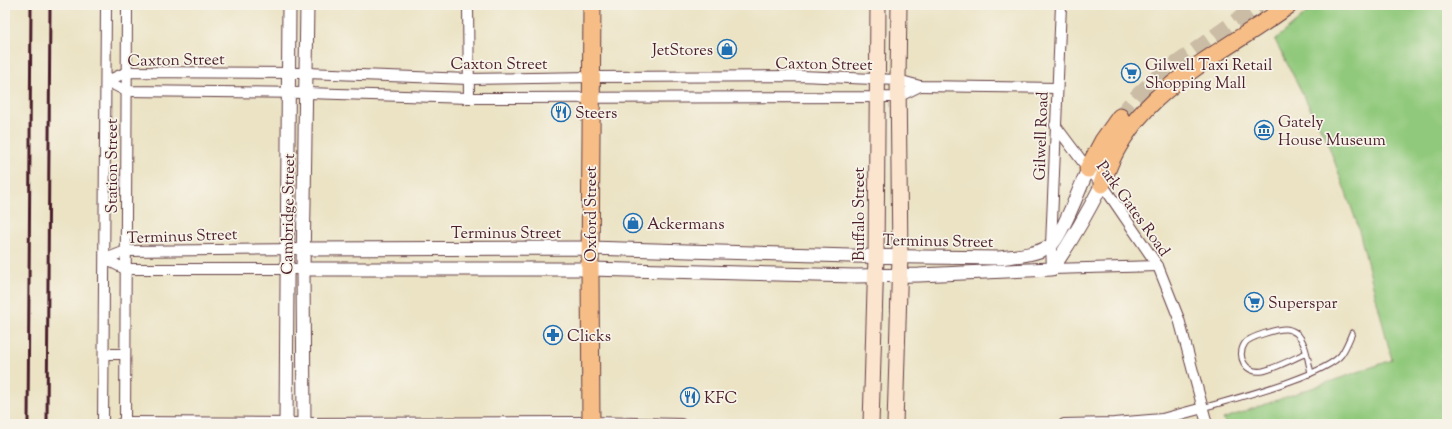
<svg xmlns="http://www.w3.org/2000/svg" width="1452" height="429" viewBox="0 0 1452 429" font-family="'Sorts Mill Goudy',serif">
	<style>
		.green { fill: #91c97c; stroke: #6e7454 }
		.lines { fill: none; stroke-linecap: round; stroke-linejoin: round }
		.primary-tunnel { stroke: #cbbca5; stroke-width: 17; stroke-dasharray: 17 8; stroke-linecap: butt }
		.service-casing { stroke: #623c42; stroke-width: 7 }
		.minor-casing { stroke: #623c42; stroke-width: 12 }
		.tertiary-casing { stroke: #623c42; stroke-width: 15 }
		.secondary-casing { stroke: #623c42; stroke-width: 17 }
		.primary-casing { stroke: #623c42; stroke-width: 19 }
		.service { stroke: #fff; stroke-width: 5 }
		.minor { stroke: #fff; stroke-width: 10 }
		.tertiary { stroke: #fff; stroke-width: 13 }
		.secondary { stroke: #fbe5cf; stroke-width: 15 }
		.primary { stroke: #f6be86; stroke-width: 17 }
		.rail { stroke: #4a1f2b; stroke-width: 3 }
		.labels { text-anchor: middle; stroke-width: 3.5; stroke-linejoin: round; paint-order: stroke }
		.poi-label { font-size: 16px; fill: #4a1f2b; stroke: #f7f3e8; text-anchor: start }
		.street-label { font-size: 16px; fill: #4a1f2b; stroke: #f7f3e8 }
	</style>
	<rect width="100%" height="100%" fill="#f7f3e8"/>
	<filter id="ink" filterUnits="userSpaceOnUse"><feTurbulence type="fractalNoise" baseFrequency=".025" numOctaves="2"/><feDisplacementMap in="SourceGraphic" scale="8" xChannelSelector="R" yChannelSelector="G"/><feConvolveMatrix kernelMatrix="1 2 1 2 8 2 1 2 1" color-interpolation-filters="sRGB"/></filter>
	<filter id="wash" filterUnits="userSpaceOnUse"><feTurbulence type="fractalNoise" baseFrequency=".012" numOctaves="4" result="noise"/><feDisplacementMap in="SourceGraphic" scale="16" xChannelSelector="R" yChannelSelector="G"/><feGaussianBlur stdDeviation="0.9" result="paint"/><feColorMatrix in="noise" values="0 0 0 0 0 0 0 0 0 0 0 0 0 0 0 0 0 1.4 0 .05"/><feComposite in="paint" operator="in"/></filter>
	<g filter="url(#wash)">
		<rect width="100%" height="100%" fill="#ebe3c4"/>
		<path class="green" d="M 1316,5 L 1447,5 L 1447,424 L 1226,424 L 1223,419 L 1392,360 L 1357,223 L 1327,141 L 1275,40 Z"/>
	</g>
	<g filter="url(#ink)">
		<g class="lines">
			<path class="primary-tunnel" d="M 1120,117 L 1138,96 L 1155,80 L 1259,5"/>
			<defs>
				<g id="service">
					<path d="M 1306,353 C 1293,359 1276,368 1263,371 C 1245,374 1236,356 1245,343 C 1249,337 1277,329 1285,329 C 1288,329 1293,331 1296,333 C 1306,341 1308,361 1311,373"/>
					<path d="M 1203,408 C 1232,399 1324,376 1341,355 C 1346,348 1349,340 1352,333"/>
				</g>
				<g id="minor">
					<path d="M 468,5 L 469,98"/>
					<path d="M 1061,5 L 1051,245 L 1052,269 L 1158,266"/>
					<path d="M 107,81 L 127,72 L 306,73 L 469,79 L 591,77 L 800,76 L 898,80 L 920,86 L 1056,88"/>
					<path d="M 107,81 L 126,91 L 306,93 L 469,98 L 898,97 L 920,86"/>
					<path d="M 1055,125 L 1088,169 L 1102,184 L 1158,266 L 1179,319 L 1207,424"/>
					<path d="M 105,259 L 125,269 L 303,269"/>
					<path d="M 105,259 L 126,251 L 303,249"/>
					<path d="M 104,354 L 125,354"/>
					<path d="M 103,424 L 106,5"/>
					<path d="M 120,424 L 125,422 L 304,423 L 591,422 L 681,424"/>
					<path d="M 125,424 L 127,5"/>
					<path d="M 1064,424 L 1114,423 L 1162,419 L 1203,408"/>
				</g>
				<g id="tertiary">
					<path d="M 303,249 L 590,248 L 850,256 L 999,258 C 1016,256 1035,255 1050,246 C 1060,240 1082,183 1088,169"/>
					<path d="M 303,269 L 590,269 L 854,276 L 919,275 L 1052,269 C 1071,242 1087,214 1102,184"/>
					<path d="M 286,424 L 289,5"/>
					<path d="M 304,424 L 303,269 L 307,5"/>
				</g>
				<g id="secondary">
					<path d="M 871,424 L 876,256 L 878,5"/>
					<path d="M 895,424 L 900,256 L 898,80 L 899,5"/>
				</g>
				<g id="primary">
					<path d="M 1088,169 L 1103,141 L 1120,117"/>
					<path d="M 1102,184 C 1130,91 1217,58 1289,5"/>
					<path d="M 591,424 L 590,269 L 592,5"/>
				</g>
			</defs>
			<use href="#service" class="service-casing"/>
			<use href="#minor" class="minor-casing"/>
			<use href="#tertiary" class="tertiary-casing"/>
			<use href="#secondary" class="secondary-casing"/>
			<use href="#primary" class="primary-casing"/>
			<use href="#service" class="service"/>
			<use href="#minor" class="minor"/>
			<use href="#tertiary" class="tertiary"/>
			<use href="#secondary" class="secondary"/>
			<use href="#primary" class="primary"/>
			<g class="rail">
				<path d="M 28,424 L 31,5"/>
				<path d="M 47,424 L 50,5"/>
			</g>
		</g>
	</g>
	<defs>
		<symbol id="shop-ring" viewBox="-11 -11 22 22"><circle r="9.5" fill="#f7f3e8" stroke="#1f6fb2" stroke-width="1.5"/><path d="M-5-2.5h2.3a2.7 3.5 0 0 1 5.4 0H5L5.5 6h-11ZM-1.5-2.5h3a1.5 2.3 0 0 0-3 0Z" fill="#1f6fb2"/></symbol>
		<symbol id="supermarket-ring" viewBox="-11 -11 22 22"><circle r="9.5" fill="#f7f3e8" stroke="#1f6fb2" stroke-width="1.5"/><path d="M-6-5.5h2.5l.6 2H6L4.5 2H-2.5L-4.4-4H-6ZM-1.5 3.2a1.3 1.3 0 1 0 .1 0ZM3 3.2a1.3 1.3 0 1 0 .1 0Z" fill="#1f6fb2"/></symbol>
		<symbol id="restaurant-ring" viewBox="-11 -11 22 22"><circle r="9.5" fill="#f7f3e8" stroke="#1f6fb2" stroke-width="1.5"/><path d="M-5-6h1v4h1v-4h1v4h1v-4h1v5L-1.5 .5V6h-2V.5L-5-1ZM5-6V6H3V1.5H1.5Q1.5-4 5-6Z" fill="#1f6fb2"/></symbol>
		<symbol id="museum-ring" viewBox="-11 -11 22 22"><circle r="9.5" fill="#f7f3e8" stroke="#1f6fb2" stroke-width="1.5"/><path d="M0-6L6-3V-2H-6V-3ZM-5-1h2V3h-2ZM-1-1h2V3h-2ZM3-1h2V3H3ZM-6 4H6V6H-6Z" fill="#1f6fb2"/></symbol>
		<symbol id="pharmacy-ring" viewBox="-11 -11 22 22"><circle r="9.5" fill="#f7f3e8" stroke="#1f6fb2" stroke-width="1.5"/><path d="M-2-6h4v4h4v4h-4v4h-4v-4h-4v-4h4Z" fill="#1f6fb2"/></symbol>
	</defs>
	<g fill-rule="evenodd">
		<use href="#shop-ring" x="716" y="38" width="22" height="22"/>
		<use href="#supermarket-ring" x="1120" y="62" width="22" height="22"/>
		<use href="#restaurant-ring" x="550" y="101" width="22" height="22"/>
		<use href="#museum-ring" x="1253" y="119" width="22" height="22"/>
		<use href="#shop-ring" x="622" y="212" width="22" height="22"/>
		<use href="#supermarket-ring" x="1243" y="291" width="22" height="22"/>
		<use href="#pharmacy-ring" x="542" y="324" width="22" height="22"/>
		<use href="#restaurant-ring" x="679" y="386" width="22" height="22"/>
	</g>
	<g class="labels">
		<g class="poi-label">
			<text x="713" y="55" text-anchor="end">JetStores</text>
			<text x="1145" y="70">Gilwell Taxi Retail<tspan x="1145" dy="18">Shopping Mall</tspan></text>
			<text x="575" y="118">Steers</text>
			<text x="1278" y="127">Gately<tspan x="1278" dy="18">House Museum</tspan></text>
			<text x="647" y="229">Ackermans</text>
			<text x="1268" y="308">Superspar</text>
			<text x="567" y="341">Clicks</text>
			<text x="704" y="403">KFC</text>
		</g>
		<g class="street-label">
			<text transform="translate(176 59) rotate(-1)" y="6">Caxton Street</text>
			<text x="499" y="69">Caxton Street</text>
			<text transform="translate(824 63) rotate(1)" y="6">Caxton Street</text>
			<text transform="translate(1040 136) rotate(-88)" y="6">Gilwell Road</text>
			<text transform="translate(111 166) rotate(-90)" y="6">Station Street</text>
			<text transform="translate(1134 208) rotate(54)" y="6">Park Gates Road</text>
			<text transform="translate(287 214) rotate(-89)" y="6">Cambridge Street</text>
			<text transform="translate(590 214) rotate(-90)" y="6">Oxford Street</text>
			<text transform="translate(858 214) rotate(-90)" y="6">Buffalo Street</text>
			<text x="506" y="238">Terminus Street</text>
			<text transform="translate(182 235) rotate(-2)" y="6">Terminus Street</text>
			<text transform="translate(938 240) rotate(1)" y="6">Terminus Street</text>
		</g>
	</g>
	<rect width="1452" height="429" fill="none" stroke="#f7f3e8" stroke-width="20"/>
</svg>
